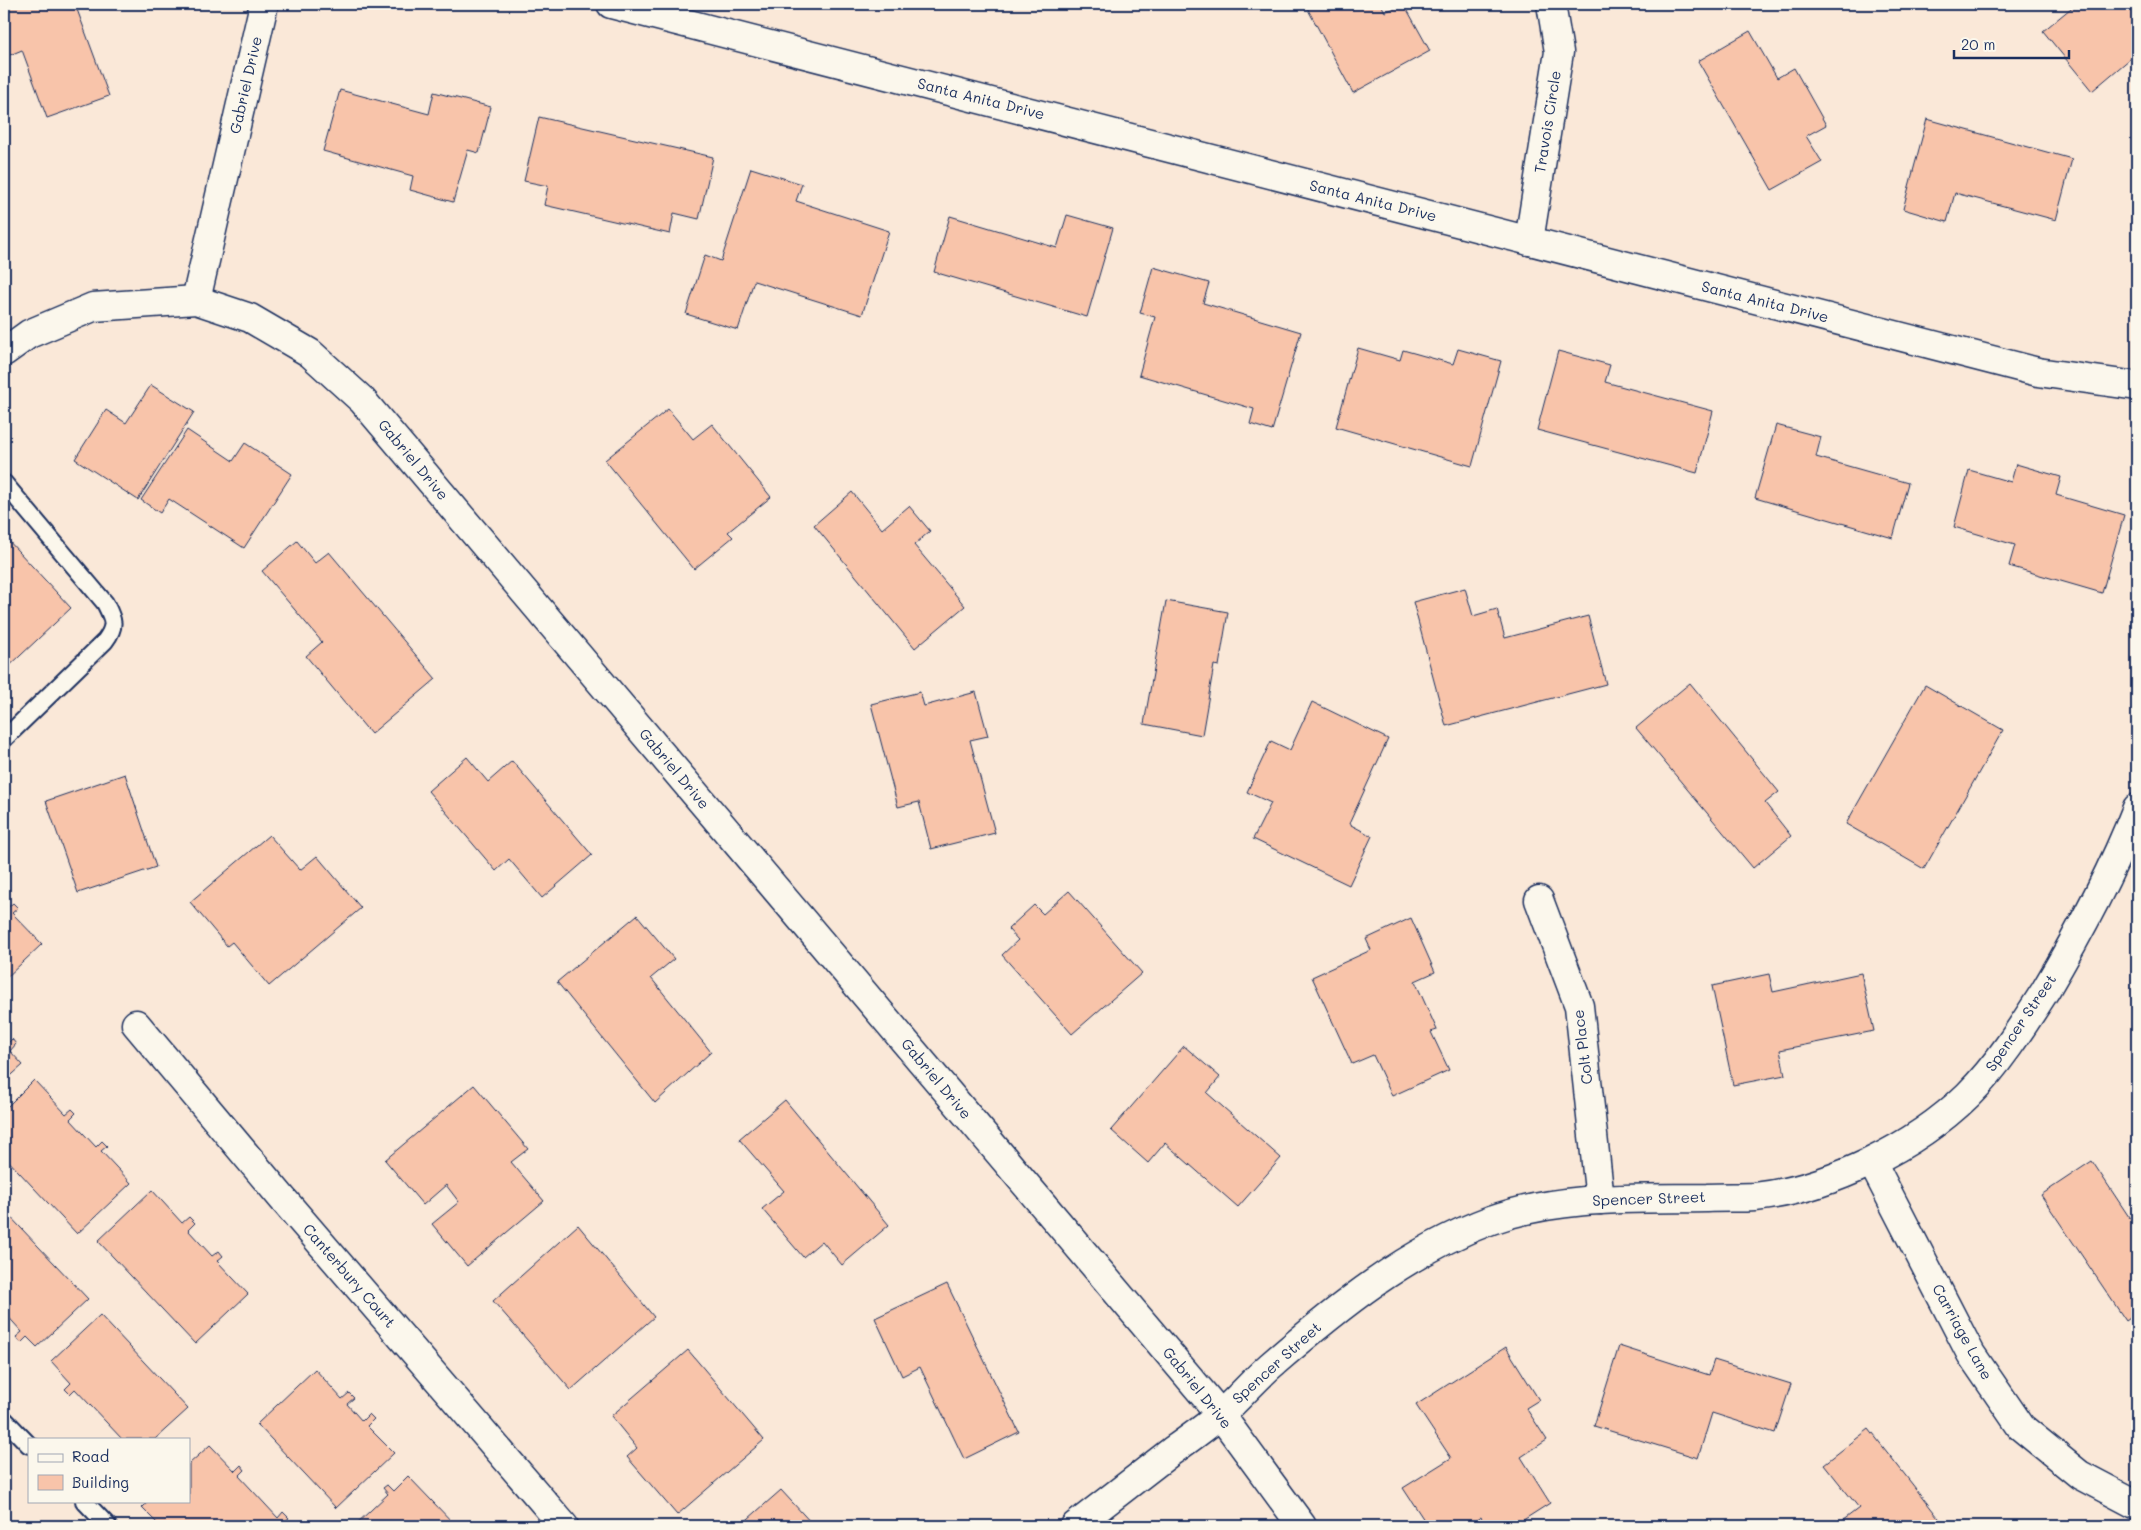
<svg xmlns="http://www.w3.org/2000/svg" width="2141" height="1530" viewBox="0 0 2141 1530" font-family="Mali,sans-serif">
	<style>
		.building { fill: #f8c4aa; stroke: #1b2f5e }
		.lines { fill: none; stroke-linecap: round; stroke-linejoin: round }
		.service-casing { stroke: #1b2f5e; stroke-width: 20 }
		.minor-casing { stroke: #1b2f5e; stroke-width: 31 }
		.tertiary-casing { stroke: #1b2f5e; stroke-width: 31 }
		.service { stroke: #fbf7ec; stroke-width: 16 }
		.minor { stroke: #fbf7ec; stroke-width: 28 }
		.tertiary { stroke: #fbf7ec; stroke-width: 28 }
		.labels { text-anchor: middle; stroke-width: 4; stroke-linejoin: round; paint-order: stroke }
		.street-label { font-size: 15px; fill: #1b2f5e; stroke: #fbf7ec }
	</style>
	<rect width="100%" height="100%" fill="#fae8d8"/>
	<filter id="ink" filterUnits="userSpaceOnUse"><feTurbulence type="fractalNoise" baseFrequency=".02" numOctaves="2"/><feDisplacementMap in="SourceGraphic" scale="10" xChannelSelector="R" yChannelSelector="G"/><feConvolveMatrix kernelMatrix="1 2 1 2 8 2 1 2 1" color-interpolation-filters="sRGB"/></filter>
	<g filter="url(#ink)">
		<g class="building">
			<path d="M 4,4 L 75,4 L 109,96 L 47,118 L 22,50 L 10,55 L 4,39 Z"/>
			<path d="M 1305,4 L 1381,4 L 1385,12 L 1404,4 L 1430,51 L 1353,93 Z"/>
			<path d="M 2076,4 L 2137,4 L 2137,53 L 2092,91 L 2043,31 Z"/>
			<path d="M 1750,31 L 1777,78 L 1794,68 L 1826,125 L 1806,136 L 1822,162 L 1772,190 L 1698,61 Z"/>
			<path d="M 340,90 L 429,114 L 434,92 L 491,107 L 479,153 L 468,150 L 453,202 L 410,190 L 413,176 L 323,151 Z"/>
			<path d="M 539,117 L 713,157 L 699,219 L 674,213 L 670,234 L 544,205 L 548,186 L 524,181 Z"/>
			<path d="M 1927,119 L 2072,159 L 2056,220 L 1955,193 L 1947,222 L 1903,209 Z"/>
			<path d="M 751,168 L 802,184 L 796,201 L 889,231 L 862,315 L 754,281 L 738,330 L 686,314 L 705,255 L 721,261 Z"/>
			<path d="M 1067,215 L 1113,228 L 1087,317 L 934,272 L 950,216 L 1057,248 Z"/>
			<path d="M 1153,267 L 1209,283 L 1203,303 L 1301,332 L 1272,431 L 1250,424 L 1254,409 L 1139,375 L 1155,317 L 1140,313 Z"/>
			<path d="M 1358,348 L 1400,360 L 1403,350 L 1453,364 L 1458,349 L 1501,361 L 1472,466 L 1336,427 Z"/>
			<path d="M 1558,351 L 1610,365 L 1605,382 L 1713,411 L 1697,473 L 1537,430 Z"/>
			<path d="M 151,385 L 194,412 L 138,500 L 75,459 L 106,410 L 126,423 Z"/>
			<path d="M 668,409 L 693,439 L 712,424 L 771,497 L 728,532 L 733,537 L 694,569 L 605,460 Z"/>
			<path d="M 1776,425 L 1821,437 L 1816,457 L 1908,483 L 1893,538 L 1755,498 Z"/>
			<path d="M 187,430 L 233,461 L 245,443 L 292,474 L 244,548 L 169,499 L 160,513 L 141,500 Z"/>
			<path d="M 2016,464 L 2061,477 L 2056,495 L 2124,515 L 2102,593 L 2009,566 L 2015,545 L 1954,527 L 1969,470 L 2011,482 Z"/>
			<path d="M 852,492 L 882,529 L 909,506 L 930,531 L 914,545 L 965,606 L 915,648 L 814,525 Z"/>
			<path d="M 6,538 L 71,608 L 4,671 L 4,540 Z"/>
			<path d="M 297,541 L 315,563 L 329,552 L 436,679 L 371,734 L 306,656 L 322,642 L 262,571 Z"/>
			<path d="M 1465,588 L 1473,616 L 1497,609 L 1505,638 L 1588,616 L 1606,684 L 1446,726 L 1413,602 Z"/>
			<path d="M 1166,601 L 1228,612 L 1219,666 L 1214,665 L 1202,735 L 1144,724 Z"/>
			<path d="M 1690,683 L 1779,792 L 1765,803 L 1791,836 L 1753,868 L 1636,728 Z"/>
			<path d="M 1925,685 L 2003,730 L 1924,869 L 1846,824 Z"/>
			<path d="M 920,692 L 924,706 L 976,692 L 988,736 L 970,740 L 995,833 L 931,849 L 919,802 L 898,807 L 871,704 Z"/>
			<path d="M 1312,702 L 1388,739 L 1349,824 L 1372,836 L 1349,885 L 1253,839 L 1271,803 L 1247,792 L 1271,741 L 1290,750 Z"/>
			<path d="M 467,757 L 488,782 L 512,761 L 592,855 L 542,898 L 509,859 L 496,871 L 428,791 Z"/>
			<path d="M 125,774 L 156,867 L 78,893 L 46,801 Z"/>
			<path d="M 269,835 L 300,870 L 317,856 L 361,908 L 269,986 L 232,942 L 227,946 L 190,902 Z"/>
			<path d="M 1069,891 L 1142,973 L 1072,1034 L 1002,955 L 1018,940 L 1008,929 L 1034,905 L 1043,914 Z"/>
			<path d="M 13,903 L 18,908 L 12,913 L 42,944 L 4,980 L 4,906 L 6,909 Z"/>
			<path d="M 637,915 L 674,959 L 651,978 L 711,1052 L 655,1103 L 557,982 Z"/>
			<path d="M 1411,918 L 1435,972 L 1415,981 L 1437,1030 L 1431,1032 L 1449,1070 L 1392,1096 L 1373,1055 L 1352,1064 L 1312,977 L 1371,950 L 1366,939 Z"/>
			<path d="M 1861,973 L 1874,1031 L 1780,1050 L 1785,1075 L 1733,1085 L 1712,986 L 1769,974 L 1773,992 Z"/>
			<path d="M 12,1039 L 16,1044 L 10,1051 L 23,1065 L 4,1082 L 4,1045 L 5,1046 Z"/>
			<path d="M 1184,1046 L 1220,1077 L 1207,1093 L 1281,1158 L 1238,1207 L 1165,1143 L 1148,1163 L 1111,1130 Z"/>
			<path d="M 34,1080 L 66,1114 L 72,1109 L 76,1113 L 70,1119 L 96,1147 L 102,1141 L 107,1146 L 101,1151 L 131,1183 L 77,1234 L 4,1156 L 4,1110 Z"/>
			<path d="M 474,1085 L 528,1149 L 511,1162 L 544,1201 L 467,1266 L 432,1224 L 459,1202 L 446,1185 L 423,1205 L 385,1160 Z"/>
			<path d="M 785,1100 L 889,1225 L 842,1265 L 822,1241 L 803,1257 L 762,1209 L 784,1191 L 739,1139 Z"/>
			<path d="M 2092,1161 L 2137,1229 L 2137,1313 L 2126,1321 L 2041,1195 Z"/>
			<path d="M 152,1190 L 182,1223 L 189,1217 L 195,1223 L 188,1230 L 212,1256 L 219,1251 L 223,1256 L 217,1261 L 248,1294 L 195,1344 L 98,1241 Z"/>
			<path d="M 4,1210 L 88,1299 L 37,1347 L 27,1337 L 21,1343 L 16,1337 L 22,1332 L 4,1312 Z"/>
			<path d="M 578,1225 L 654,1317 L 571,1390 L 493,1301 Z"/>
			<path d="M 947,1284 L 1019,1432 L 964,1459 L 920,1367 L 902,1376 L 875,1318 Z"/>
			<path d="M 100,1315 L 188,1409 L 155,1439 L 122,1439 L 75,1389 L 70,1394 L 65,1389 L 71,1383 L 51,1361 Z"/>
			<path d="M 1619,1346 L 1709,1375 L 1714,1360 L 1791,1384 L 1775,1433 L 1712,1413 L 1698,1458 L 1594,1426 Z"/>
			<path d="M 1506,1347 L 1539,1400 L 1526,1408 L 1547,1440 L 1521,1457 L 1550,1503 L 1514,1526 L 1486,1526 L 1481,1517 L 1467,1526 L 1428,1526 L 1403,1488 L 1451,1458 L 1416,1405 Z"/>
			<path d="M 688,1350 L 764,1440 L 677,1515 L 627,1457 L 637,1448 L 611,1416 Z"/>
			<path d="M 315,1369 L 342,1399 L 349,1393 L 354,1398 L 347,1404 L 362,1421 L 369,1414 L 374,1419 L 367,1426 L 394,1453 L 336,1508 L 257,1424 Z"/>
			<path d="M 1869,1429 L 1945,1526 L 1846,1526 L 1842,1521 L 1859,1508 L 1824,1464 Z"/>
			<path d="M 210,1445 L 235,1471 L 241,1465 L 245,1470 L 239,1476 L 278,1518 L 283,1512 L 289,1518 L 283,1523 L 285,1526 L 160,1526 L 142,1508 L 149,1501 L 189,1501 L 189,1464 Z"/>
			<path d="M 408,1476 L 456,1526 L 354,1526 L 388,1494 L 383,1488 L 387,1485 L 393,1491 Z"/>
			<path d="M 781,1490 L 814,1526 L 740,1526 Z"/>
		</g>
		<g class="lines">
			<defs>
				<g id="service">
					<path d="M 4,483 L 105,603 C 113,619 117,625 105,641 L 4,739"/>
					<path d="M 4,1419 L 29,1445"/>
					<path d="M 84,1501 L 108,1526"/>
				</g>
				<g id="minor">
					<path d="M 611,4 L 2038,372 L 2137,386"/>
					<path d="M 1529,241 L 1559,52 L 1551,4"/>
					<path d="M 196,300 L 264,4"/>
					<path d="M 4,352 L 29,334 L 93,307 L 196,300 L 250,318 L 310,353 L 362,400 L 1220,1414 L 1302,1526"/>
					<path d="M 1539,900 L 1579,1006 L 1600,1200"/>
					<path d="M 136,1024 L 282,1198 L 564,1526"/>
					<path d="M 1872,1162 L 1971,1354 L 2021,1427 L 2080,1475 L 2137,1505"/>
				</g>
				<path id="tertiary" d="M 1075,1526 C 1107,1501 1140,1476 1172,1451 C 1189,1439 1206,1427 1221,1414 C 1238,1399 1253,1381 1270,1366 C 1337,1308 1407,1251 1491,1220 C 1560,1195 1636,1199 1707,1198 C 1723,1197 1740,1198 1755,1197 C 1829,1189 1915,1147 1968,1095 C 1998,1065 2022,1027 2045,991 C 2080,932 2112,872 2137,808"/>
			</defs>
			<use href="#service" class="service-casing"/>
			<use href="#minor" class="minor-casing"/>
			<use href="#tertiary" class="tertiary-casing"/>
			<use href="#service" class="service"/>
			<use href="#minor" class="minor"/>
			<use href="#tertiary" class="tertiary"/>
		</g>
	</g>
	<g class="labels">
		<g class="street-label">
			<text transform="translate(246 85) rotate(-77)" y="5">Gabriel Drive</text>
			<text transform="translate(981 99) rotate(14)" y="5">Santa Anita Drive</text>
			<text transform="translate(1548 122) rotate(-81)" y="5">Travois Circle</text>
			<text transform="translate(1373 201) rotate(14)" y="5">Santa Anita Drive</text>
			<text transform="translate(1765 302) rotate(14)" y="5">Santa Anita Drive</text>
			<text transform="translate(413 460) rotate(50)" y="5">Gabriel Drive</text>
			<text transform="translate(674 769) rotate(50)" y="5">Gabriel Drive</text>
			<text transform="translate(2021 1023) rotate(-56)" y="5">Spencer Street</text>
			<text transform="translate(1583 1047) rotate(-97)" y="5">Colt Place</text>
			<text transform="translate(936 1079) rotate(50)" y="5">Gabriel Drive</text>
			<text transform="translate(1649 1199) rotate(-2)" y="5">Spencer Street</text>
			<text transform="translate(349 1276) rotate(49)" y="5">Canterbury Court</text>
			<text transform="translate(1962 1332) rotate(61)" y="5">Carriage Lane</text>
			<text transform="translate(1277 1363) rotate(-42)" y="5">Spencer Street</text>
			<text transform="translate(1197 1388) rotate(51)" y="5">Gabriel Drive</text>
		</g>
	</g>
	<rect width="2141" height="1530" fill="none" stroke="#fbf7ec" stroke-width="20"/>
	<rect x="10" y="10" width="2121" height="1510" fill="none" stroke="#1b2f5e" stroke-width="2" filter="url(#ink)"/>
	<rect x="28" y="1438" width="162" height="65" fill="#fbf7ec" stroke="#a1a7b3"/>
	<rect x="38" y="1454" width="25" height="8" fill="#fbf7ec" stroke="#a1a7b3"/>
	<text x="72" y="1462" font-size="15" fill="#1b2f5e">Road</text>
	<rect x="38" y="1475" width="25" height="15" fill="#f8c4aa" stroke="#a1a7b3"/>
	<text x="72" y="1488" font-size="15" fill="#1b2f5e">Building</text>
	<path d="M1954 50v8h115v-8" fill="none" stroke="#1b2f5e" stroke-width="2.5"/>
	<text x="1961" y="50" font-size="15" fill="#1b2f5e" stroke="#fbf7ec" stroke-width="4" paint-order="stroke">20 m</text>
</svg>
